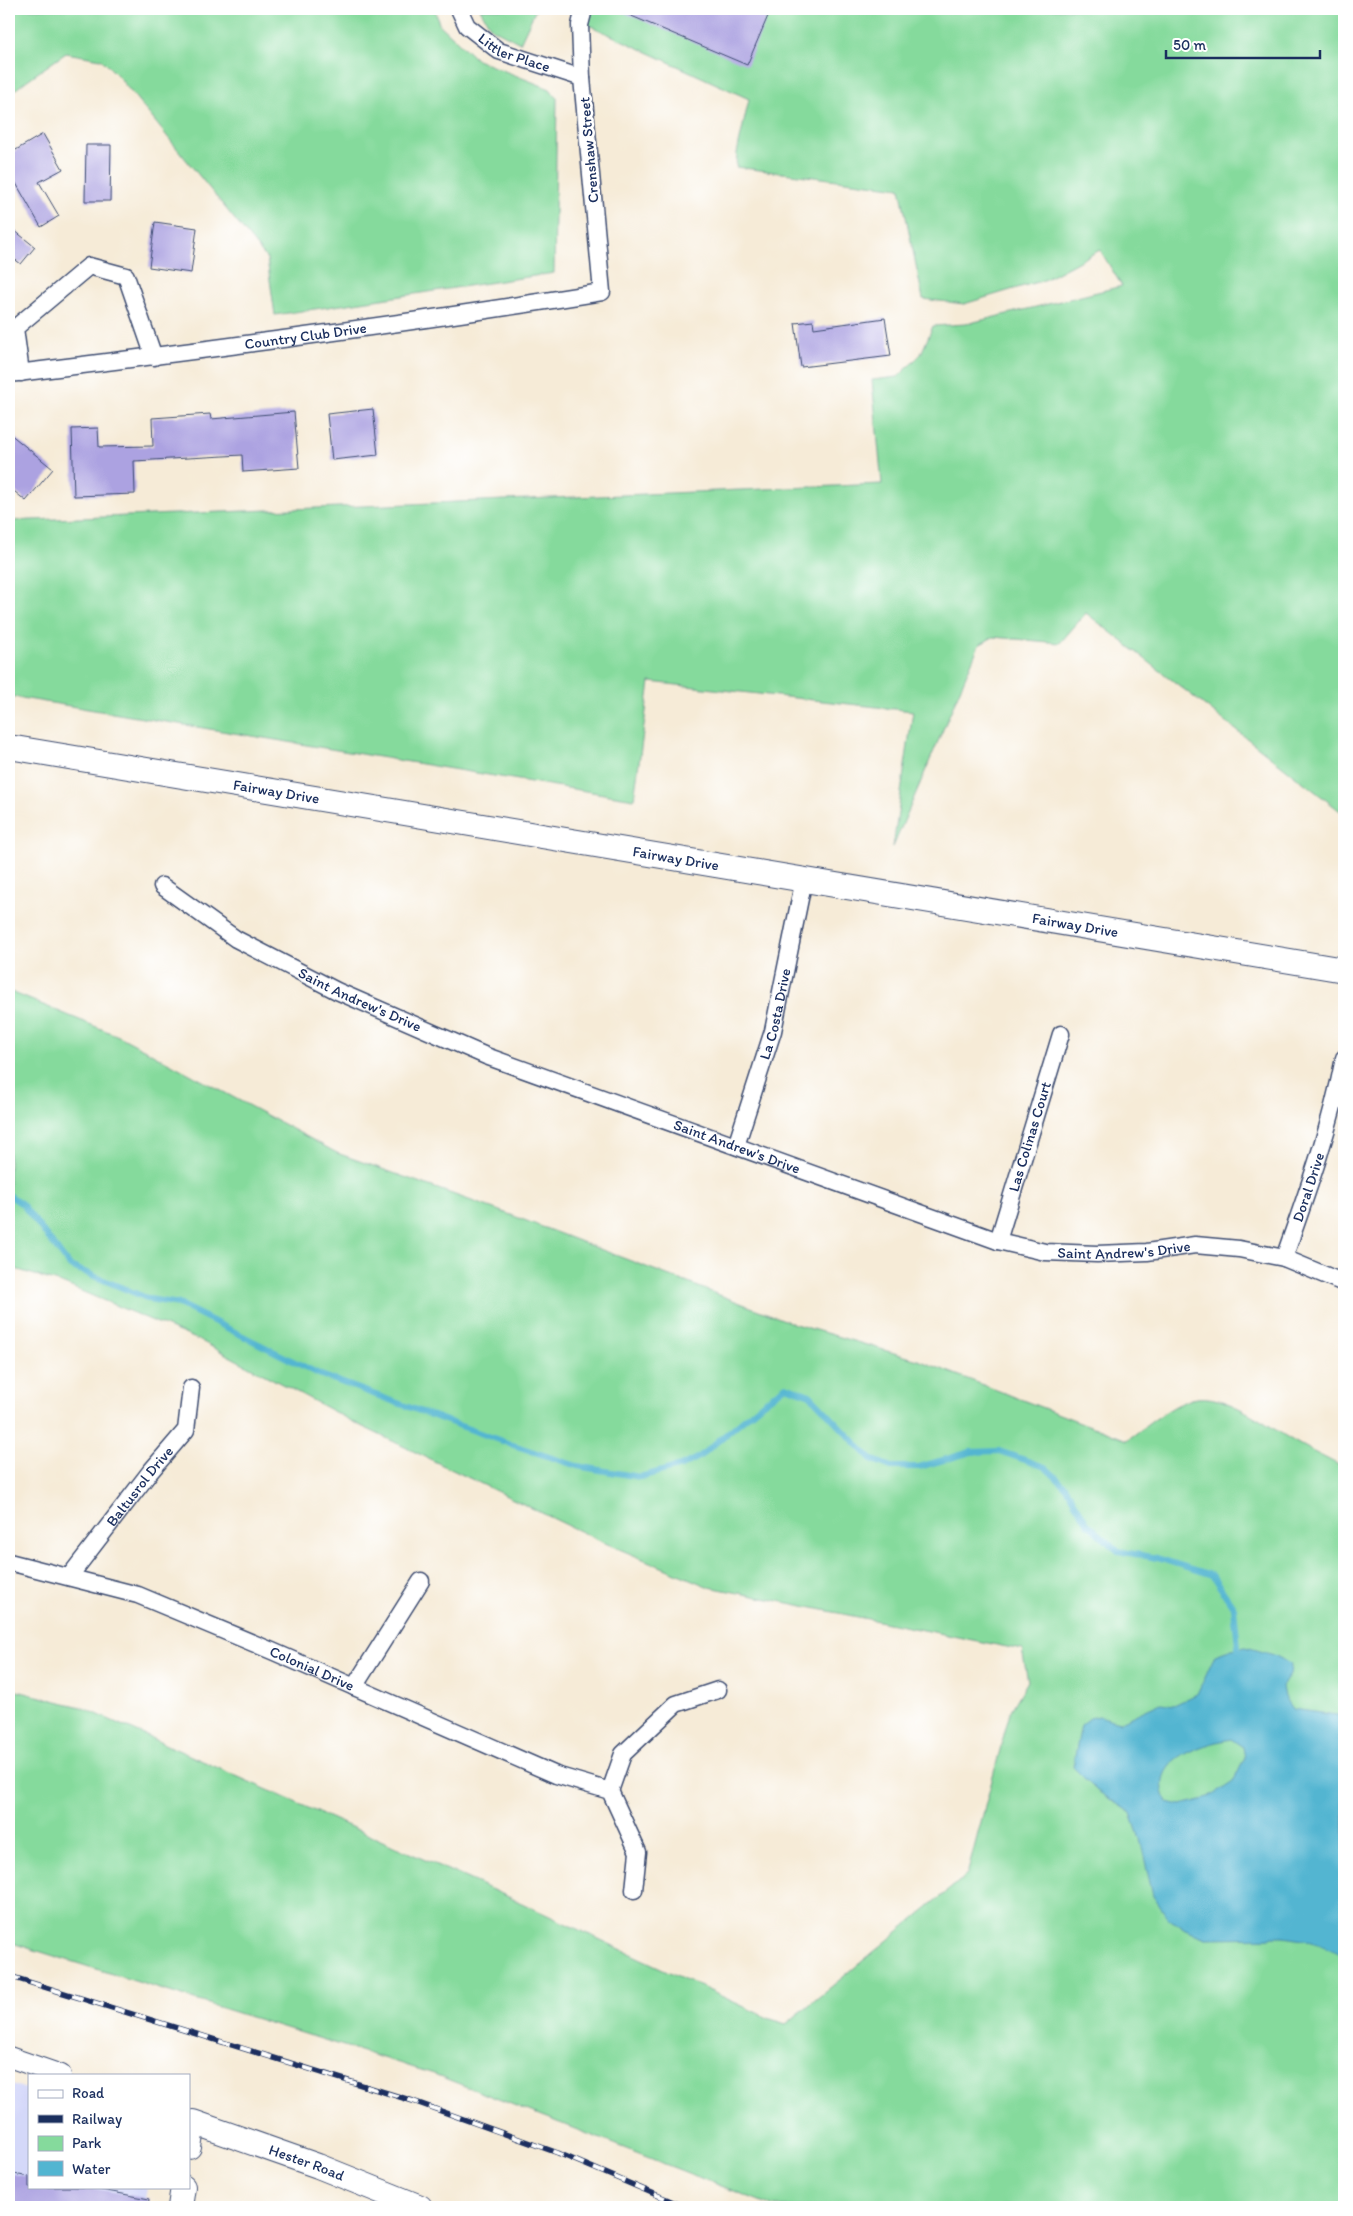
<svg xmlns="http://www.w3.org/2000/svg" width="1353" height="2216" viewBox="0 0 1353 2216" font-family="Itim,sans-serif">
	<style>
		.built { fill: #d4d8f9 }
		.green { fill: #85da9c; stroke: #50847d }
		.water { fill: #52b5d1; stroke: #367298; fill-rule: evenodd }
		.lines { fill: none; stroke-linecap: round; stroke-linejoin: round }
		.stream { stroke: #52b5d1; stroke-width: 6 }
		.building { fill: #aca2e1 }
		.minor-casing { stroke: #3c4b70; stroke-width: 19 }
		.tertiary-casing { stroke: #3c4b70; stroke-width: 22 }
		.secondary-casing { stroke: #3c4b70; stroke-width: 26 }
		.minor { stroke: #fff; stroke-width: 16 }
		.tertiary { stroke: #fff; stroke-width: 20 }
		.secondary { stroke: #fff; stroke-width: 24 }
		.rail-casing { stroke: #1b2f5e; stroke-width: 5.5 }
		.rail { stroke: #fff; stroke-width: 4; stroke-dasharray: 11; stroke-linecap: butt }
		.labels { text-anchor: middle; stroke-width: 5; stroke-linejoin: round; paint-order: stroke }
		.street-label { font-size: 15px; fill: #1b2f5e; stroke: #fff }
	</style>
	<rect width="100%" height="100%" fill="#fff"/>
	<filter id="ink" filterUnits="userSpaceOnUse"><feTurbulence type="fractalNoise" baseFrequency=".02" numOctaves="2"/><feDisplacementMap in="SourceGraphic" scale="10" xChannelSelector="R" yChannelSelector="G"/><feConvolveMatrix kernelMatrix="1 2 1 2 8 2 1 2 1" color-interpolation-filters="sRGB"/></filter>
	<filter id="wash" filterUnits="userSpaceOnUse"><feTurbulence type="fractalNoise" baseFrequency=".0096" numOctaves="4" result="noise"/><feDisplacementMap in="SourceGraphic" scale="20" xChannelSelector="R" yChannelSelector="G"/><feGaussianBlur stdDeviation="1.12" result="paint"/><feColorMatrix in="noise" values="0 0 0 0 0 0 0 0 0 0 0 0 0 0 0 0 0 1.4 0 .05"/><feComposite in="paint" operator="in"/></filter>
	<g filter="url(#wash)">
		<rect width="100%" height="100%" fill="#f6ebd7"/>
		<path class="built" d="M 9,2083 L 29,2090 L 29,2187 L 147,2187 L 144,2207 L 9,2207 Z"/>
		<g class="green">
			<path d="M 9,9 L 435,9 L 439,24 L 477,60 L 550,89 L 557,98 L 554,273 L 275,315 L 267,259 L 118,76 L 101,59 L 66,53 L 26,81 L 9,95 Z"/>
			<path d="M 480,9 L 536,9 L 520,43 L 491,28 Z"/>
			<path d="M 587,9 L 1344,9 L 1344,814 L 1086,613 L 1060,643 L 993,637 L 979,645 L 893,847 L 913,711 L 650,682 L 634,799 L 9,696 L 9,521 L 882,484 L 872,380 L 898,377 L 921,354 L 933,326 L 966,324 L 1122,286 L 1100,250 L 1044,280 L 964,304 L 923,299 L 900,188 L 736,167 L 737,153 L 749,99 L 580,21 Z"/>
			<path d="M 9,991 L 121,1037 L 337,1153 L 511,1215 L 795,1324 L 918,1360 L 1127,1440 C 1147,1426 1169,1406 1192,1399 C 1224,1390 1270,1428 1297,1443 C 1312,1452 1329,1459 1344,1468 L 1344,2207 L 775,2207 L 434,2074 L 9,1942 L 9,1689 L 81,1707 L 513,1899 L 768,2018 L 786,2024 L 967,1875 L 1010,1712 L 1028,1681 L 1022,1650 L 709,1587 L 598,1540 L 359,1425 L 201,1341 L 64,1284 L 9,1267 Z"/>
		</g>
		<path class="water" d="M 1246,1647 L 1274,1655 L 1291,1664 L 1290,1674 L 1282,1687 L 1284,1697 L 1292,1709 L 1344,1716 L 1344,1955 L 1311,1941 L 1284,1937 L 1206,1938 L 1185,1930 L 1168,1918 L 1153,1896 L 1140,1839 L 1131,1813 L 1096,1790 L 1073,1767 L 1081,1725 L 1090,1718 L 1099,1716 L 1120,1722 L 1161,1703 L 1174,1705 L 1197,1694 L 1215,1655 L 1232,1649 ZM 1231,1739 L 1243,1747 L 1245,1758 L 1233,1782 L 1209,1798 L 1181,1805 L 1167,1802 C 1147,1761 1199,1745 1231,1739 Z"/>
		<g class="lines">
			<path class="stream" d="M 9,1195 L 22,1204 L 70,1266 L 149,1299 L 179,1304 L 321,1375 L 510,1444 L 577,1466 L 640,1477 L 681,1466 L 699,1457 L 763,1403 L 786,1386 L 810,1395 L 871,1459 L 891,1467 L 919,1467 L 971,1452 L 999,1451 L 1045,1467 L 1065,1486 L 1088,1524 L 1118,1551 L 1157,1558 L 1212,1575 L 1234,1608 L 1239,1656"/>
		</g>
		<g id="blocks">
			<g class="building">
				<path d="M 615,9 L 771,9 L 747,65 Z"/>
				<path d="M 43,134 L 63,169 L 39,182 L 59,216 L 41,227 L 9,171 L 9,154 Z"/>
				<path d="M 86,145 L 111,145 L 110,201 L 85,201 Z"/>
				<path d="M 155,222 L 197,228 L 191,273 L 149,267 Z"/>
				<path d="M 9,226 L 35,247 L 21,264 L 9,255 Z"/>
				<path d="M 885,318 L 891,356 L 801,367 L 795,323 L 813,321 L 814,328 Z"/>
				<path d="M 373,409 L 378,455 L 332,460 L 327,414 Z"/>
				<path d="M 294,412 L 299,468 L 243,472 L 242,455 L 134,461 L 135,494 L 74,496 L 72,429 L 98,428 L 99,447 L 153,446 L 152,418 L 210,414 L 211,419 Z"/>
				<path d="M 9,433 L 53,469 L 26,501 L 9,487 Z"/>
				<path d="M 9,2173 L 29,2177 L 29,2187 L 86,2187 L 149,2199 L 148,2207 L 9,2207 Z"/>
			</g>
		</g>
	</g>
	<g filter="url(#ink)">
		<use href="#blocks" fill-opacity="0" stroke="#3c4b70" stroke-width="1"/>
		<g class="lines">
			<defs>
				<g id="minor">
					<path id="s1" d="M 459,9 L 467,26 L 499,51 L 582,78"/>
					<path d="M 21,373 L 15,328 L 89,266 L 126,276 L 154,357"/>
					<path id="s2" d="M 9,374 C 207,350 405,324 602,292 L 582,78 L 580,25 L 584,9"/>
					<path id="s3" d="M 162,886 L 236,939 L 337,991 L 486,1056 L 998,1241 L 1045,1252 L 1097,1254 L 1147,1252 L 1195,1245 L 1239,1249 L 1284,1258 L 1344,1283"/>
					<path id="s4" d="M 736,1146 L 773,1031 L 804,879"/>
					<path id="s5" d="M 998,1241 L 1061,1034"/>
					<path id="s6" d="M 1284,1258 C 1307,1193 1331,1126 1344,1058"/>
					<path id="s7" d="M 9,1562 L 138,1595 L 272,1651 L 556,1775 L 610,1791 L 638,1852 L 634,1890"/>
					<path id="s8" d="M 69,1577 L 150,1472 L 186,1430 L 191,1388"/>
					<path d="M 354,1687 L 421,1581"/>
					<path d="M 610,1791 L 623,1754 L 676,1704 L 718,1690"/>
				</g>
				<path id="tertiary" d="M 9,2057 L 61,2075"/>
				<g id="secondary">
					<path id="s9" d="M 9,747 L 1344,970"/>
					<path id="s10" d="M 189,2147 L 193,2122 L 318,2166 L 420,2207"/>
					<path d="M 180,2207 L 183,2187"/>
				</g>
			</defs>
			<use href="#minor" class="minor-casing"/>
			<use href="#tertiary" class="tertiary-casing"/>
			<use href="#secondary" class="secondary-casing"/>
			<use href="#minor" class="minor"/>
			<use href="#tertiary" class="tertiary"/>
			<use href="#secondary" class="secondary"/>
			<defs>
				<path id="rail" d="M 9,1976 L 413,2101 L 558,2153 L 685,2207"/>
			</defs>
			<use href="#rail" class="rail-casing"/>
			<use href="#rail" class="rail"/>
		</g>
	</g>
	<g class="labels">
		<g class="street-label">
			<text dy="5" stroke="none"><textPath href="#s1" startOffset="74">Littler Place</textPath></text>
			<text transform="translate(589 150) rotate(-95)" y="5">Crenshaw Street</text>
			<text dy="5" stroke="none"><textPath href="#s2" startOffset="299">Country Club Drive</textPath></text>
			<text dy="5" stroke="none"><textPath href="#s9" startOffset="271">Fairway Drive</textPath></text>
			<text dy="5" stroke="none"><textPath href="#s9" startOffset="676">Fairway Drive</textPath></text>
			<text dy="5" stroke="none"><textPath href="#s9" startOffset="1081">Fairway Drive</textPath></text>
			<text dy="5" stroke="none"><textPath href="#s3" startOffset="229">Saint Andrew's Drive</textPath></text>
			<text dy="5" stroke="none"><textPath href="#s4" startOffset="138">La Costa Drive</textPath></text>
			<text dy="5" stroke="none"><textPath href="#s5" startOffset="109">Las Colinas Court</textPath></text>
			<text dy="5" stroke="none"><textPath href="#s3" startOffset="634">Saint Andrew's Drive</textPath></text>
			<text dy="5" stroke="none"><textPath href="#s6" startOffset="75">Doral Drive</textPath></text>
			<text dy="5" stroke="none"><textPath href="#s3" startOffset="1039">Saint Andrew's Drive</textPath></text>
			<text dy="5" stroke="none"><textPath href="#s8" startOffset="115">Baltusrol Drive</textPath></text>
			<text dy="5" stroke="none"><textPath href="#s7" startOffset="322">Colonial Drive</textPath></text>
			<text dy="5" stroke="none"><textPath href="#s10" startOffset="146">Hester Road</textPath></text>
		</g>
	</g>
	<rect width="1353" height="2216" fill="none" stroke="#fff" stroke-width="30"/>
	<rect x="28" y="2074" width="162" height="115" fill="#ffffff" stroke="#a4acbf"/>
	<rect x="38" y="2090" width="25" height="8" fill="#ffffff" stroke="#a4acbf"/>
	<text x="72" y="2098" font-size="15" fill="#1b2f5e">Road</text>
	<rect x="38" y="2115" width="25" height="8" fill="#1b2f5e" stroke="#a4acbf"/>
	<text x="72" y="2124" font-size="15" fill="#1b2f5e">Railway</text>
	<rect x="38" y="2136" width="25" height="15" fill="#85da9c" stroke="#a4acbf"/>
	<text x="72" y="2148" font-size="15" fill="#1b2f5e">Park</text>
	<rect x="38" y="2161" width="25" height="15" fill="#52b5d1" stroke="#a4acbf"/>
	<text x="72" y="2174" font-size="15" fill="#1b2f5e">Water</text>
	<path d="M1166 50v8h154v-8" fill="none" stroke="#1b2f5e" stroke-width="2.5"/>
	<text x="1173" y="50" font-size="15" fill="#1b2f5e" stroke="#ffffff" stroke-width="4" paint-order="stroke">50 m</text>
</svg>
